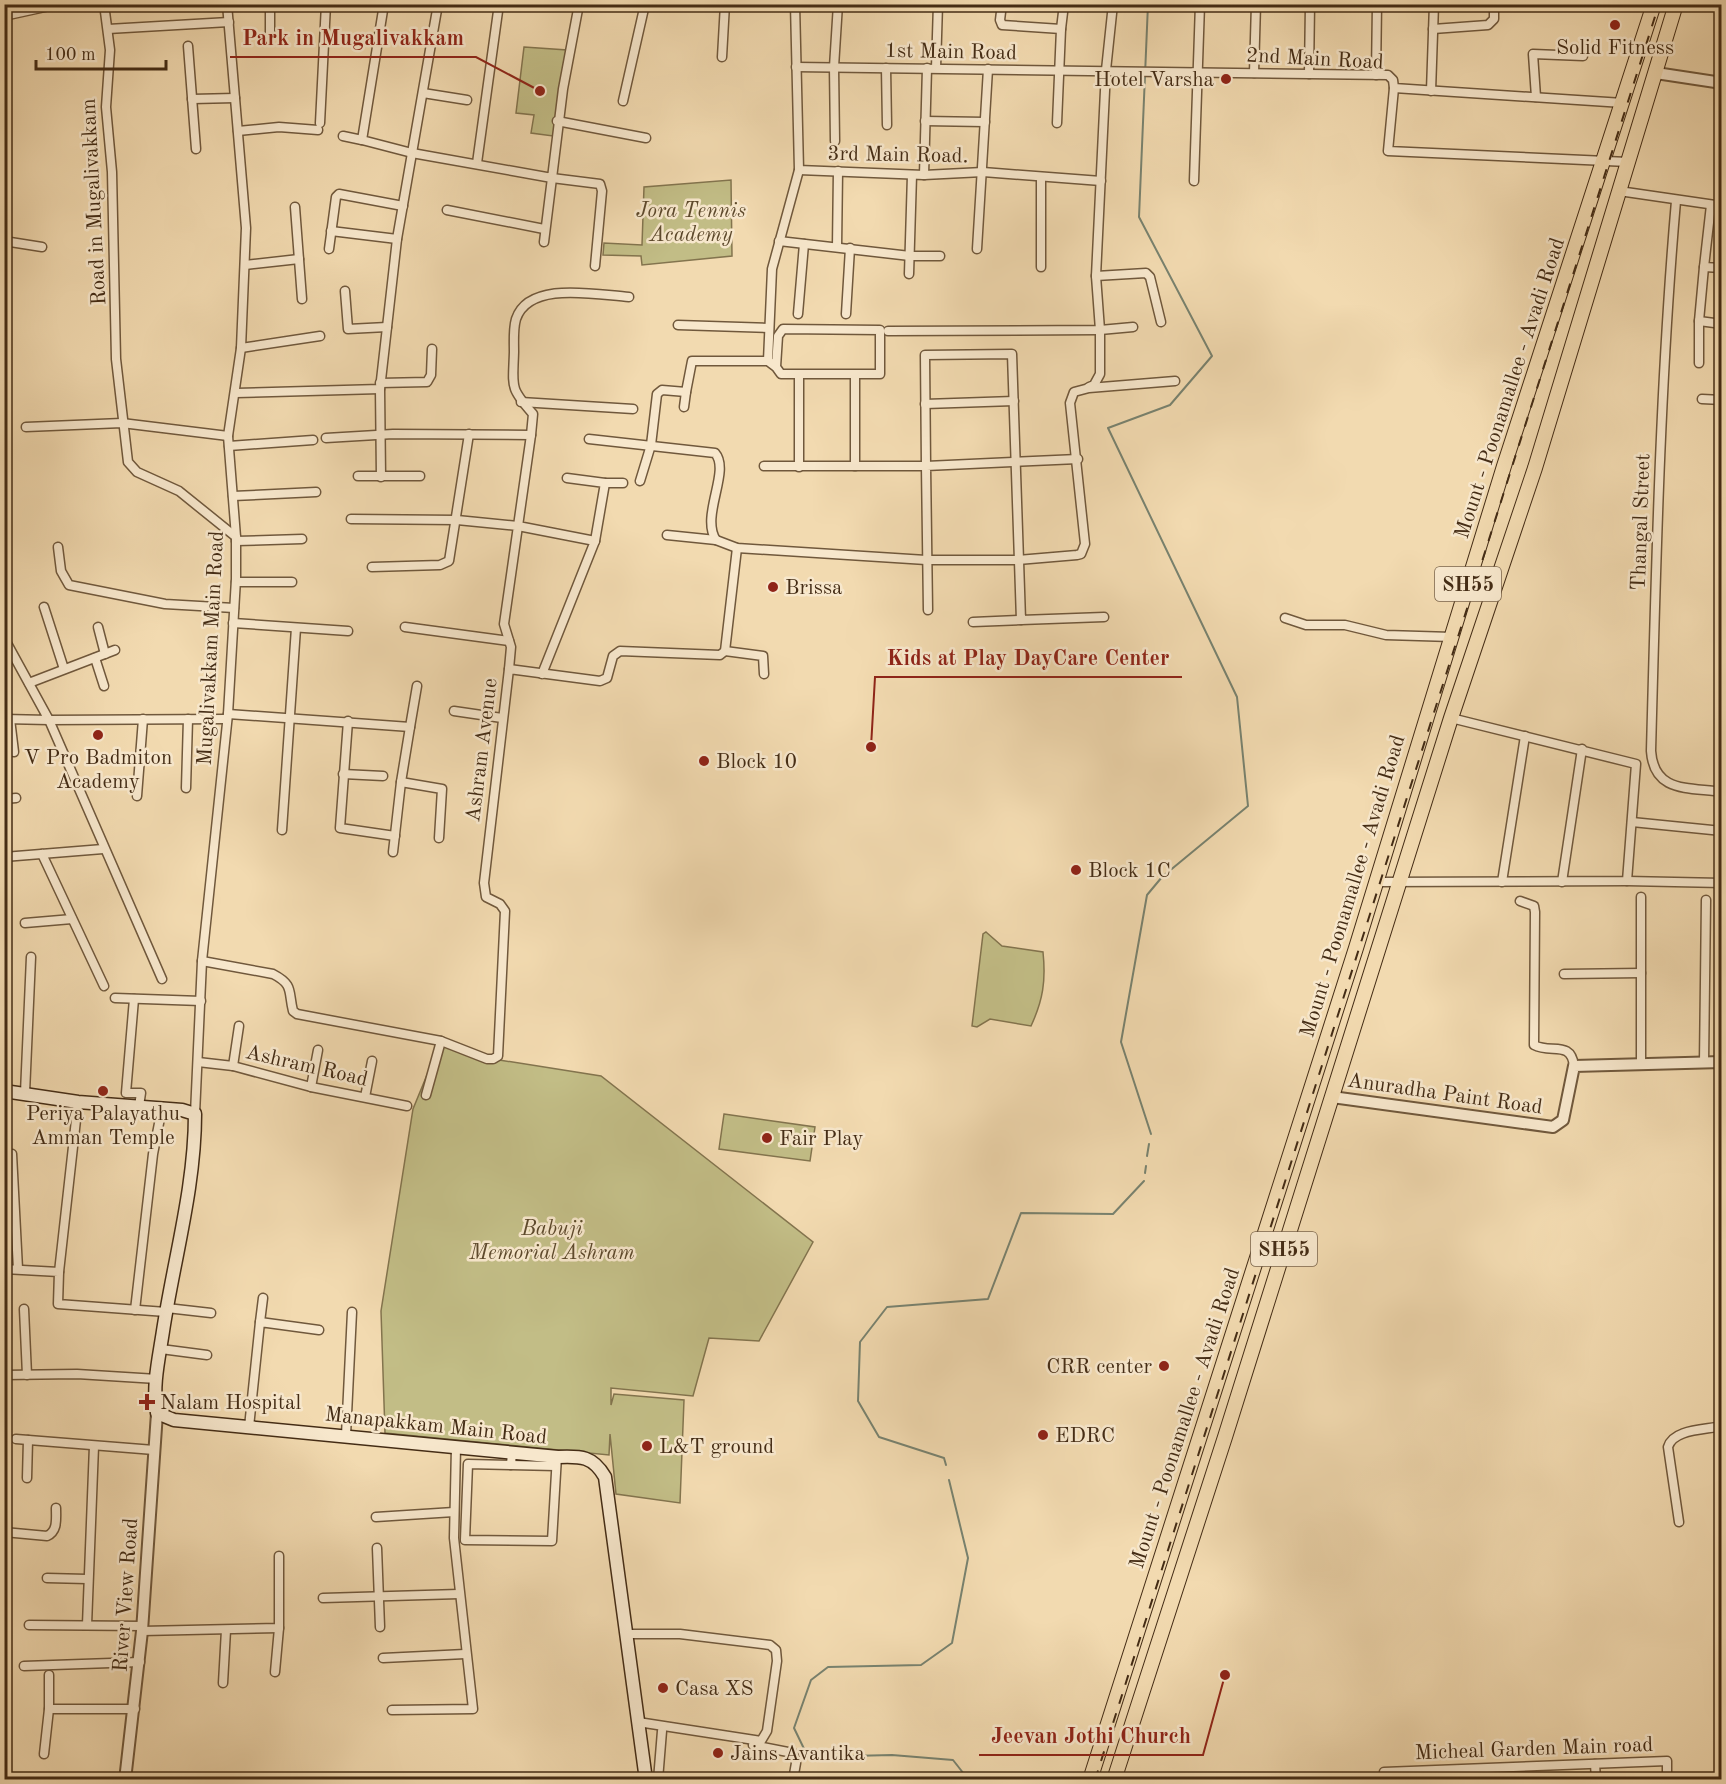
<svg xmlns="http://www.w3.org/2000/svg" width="1726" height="1784" viewBox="0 0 1726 1784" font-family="'Old Standard TT',serif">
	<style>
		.green { fill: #c2bd86; stroke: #83744e; stroke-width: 1.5 }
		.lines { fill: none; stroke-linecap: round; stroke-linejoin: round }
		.stream { stroke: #78826f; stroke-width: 2 }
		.minor-casing { stroke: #70583c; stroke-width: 11 }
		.tertiary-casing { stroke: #70583c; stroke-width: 14 }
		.secondary-casing { stroke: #442c15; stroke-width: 15 }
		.primary-casing { stroke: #442c15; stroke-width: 16 }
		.minor { stroke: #f7e7cc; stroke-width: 8 }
		.tertiary { stroke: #f7e7cc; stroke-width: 10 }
		.secondary { stroke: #f7e7cc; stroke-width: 12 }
		.primary { stroke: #f2dab0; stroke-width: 14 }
		.rail { stroke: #442c15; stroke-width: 2; stroke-dasharray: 10 10; stroke-linecap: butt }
		.poi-dot { fill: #8f2418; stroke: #f7e7cc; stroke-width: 2 }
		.labels { text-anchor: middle; stroke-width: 5; stroke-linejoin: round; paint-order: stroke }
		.shield { fill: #f7e7cc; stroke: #7a644c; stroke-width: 1.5 }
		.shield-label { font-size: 20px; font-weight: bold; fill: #442c15 }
		.poi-label { font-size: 21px; fill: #442c15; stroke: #f7e7cc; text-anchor: start }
		.street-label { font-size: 21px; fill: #442c15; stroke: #f7e7cc }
		.park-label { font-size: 21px; font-style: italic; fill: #5d492c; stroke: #f7e7cc }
		.leader { fill: none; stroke: #8f2418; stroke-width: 2 }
		.callout-dot { fill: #8f2418; stroke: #f7e7cc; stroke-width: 2 }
		.callout-label { font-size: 22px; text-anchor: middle; font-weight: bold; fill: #8f2418; stroke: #f7e7cc; stroke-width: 5; stroke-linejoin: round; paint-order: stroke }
	</style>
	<rect width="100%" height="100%" fill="#f2dab0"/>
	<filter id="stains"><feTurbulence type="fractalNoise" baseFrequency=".00333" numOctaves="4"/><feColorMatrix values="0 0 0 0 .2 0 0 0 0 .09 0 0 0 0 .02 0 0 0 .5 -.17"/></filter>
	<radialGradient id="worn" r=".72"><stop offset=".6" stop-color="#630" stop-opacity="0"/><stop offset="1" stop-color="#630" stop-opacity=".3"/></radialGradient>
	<g class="green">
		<path d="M 524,47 L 567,50 L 553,136 L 531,133 L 534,115 L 516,113 Z"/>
		<path d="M 731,180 L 732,256 L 642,265 L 641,256 L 603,255 L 604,243 L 642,245 L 644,187 Z"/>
		<path d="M 986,932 L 1002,946 L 1043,952 C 1046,981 1043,1000 1031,1026 L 990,1019 L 977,1027 L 972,1026 L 983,934 Z"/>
		<path d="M 441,1041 L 493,1059 L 601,1076 L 813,1242 L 759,1341 L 709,1338 L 693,1396 L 611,1388 L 611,1405 L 614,1394 L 684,1400 L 680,1503 L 616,1494 L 610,1434 L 609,1455 L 385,1433 L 381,1311 L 413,1109 Z"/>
		<path d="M 724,1114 L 815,1127 L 810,1161 L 719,1149 Z"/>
	</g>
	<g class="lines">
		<g class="stream">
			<path d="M 1148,4 L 1139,217 L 1212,356 L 1170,405 L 1108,428 L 1237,697 L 1248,806 L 1162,877 L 1147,895 L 1121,1042 L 1151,1134"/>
			<path d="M 1147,1156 L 1149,1144"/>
			<path d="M 1145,1173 L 1146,1166"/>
			<path d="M 946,1465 L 944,1458 L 879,1437 L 858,1401 L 860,1342 L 887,1307 L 988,1299 L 1021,1213 L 1113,1214 L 1144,1181"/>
			<path d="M 949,1480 L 968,1558 L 952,1643 L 921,1665 L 828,1667 L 811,1680 L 794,1728 L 808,1757 L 892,1755 L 953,1760 L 964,1774 L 962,1780"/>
		</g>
		<defs>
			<g id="minor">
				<path d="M 104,4 L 110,50 L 106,107 L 112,172 L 116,359 L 128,462 L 137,472 L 179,491 L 236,537"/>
				<path d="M 384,4 L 362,140 L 412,153 L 552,178 L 563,89 L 579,4"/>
				<path d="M 795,4 L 799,170 L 924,175 L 983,172 L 1101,181"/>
				<path d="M 1002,4 L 1000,20 L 1002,25 L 1061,29 L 1057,123"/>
				<path d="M 4,16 L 59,4"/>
				<path d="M 108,29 L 229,22"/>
				<path d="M 1061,29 L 1064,4"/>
				<path d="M 1433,29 L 1488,25 L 1494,19 L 1494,4"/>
				<path d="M 270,34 L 270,4"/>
				<path d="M 188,46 L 196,149"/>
				<path d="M 722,57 L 725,4"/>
				<path d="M 796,67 L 1388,75 L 1393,80 L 1394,88 L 1623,103"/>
				<path d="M 886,68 L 887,125"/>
				<path d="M 936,68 L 938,4"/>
				<path d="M 1254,73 L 1256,4"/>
				<path d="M 1309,74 L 1310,4"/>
				<path d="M 1376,75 L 1377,4"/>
				<path d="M 1394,88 L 1388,151 L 1628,162"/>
				<path d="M 1431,91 L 1434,4"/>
				<path d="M 423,93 L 467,100"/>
				<path d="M 1536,97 L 1533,54 L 1583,56"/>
				<path d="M 192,99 L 235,98"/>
				<path d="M 623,101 L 645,4"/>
				<path d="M 557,121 L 646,138"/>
				<path d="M 925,121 L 985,122"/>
				<path d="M 320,123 L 326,4"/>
				<path d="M 238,131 L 279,127 L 318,130"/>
				<path d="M 343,136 L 362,140"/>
				<path d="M 835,141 L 834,67 L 838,4"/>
				<path d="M 477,163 L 499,4"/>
				<path d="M 924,175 L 927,68"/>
				<path d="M 1194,181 L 1200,4"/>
				<path d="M 1619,191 L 1722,206"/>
				<path d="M 1676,201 C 1660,384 1656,567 1651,751 C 1654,793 1688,787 1722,792"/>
				<path d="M 1711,205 L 1704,267 L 1722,268"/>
				<path d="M 295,207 L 302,299"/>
				<path d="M 447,210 L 544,229"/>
				<path d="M 331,231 L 397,239"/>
				<path d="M 4,241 L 42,247"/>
				<path d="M 779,241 L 910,256 L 940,256"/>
				<path d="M 544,242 L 552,178 L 600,184 L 602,191 L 595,266"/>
				<path d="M 837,247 L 838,171"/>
				<path d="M 329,249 L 336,197 L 339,194 L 403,206"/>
				<path d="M 977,249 L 988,69"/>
				<path d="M 245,265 L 299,259"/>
				<path d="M 1041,267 L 1041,177"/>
				<path d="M 1704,267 L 1699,321 L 1722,324"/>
				<path d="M 909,274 L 912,175"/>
				<path d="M 1096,276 L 1146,273 L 1150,277 L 1161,322"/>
				<path d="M 345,291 L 348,329 L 387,327"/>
				<path d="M 798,314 L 804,244"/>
				<path d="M 846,314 L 850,248"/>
				<path d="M 678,325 L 769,328"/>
				<path d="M 888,331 L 1100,330 L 1133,327"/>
				<path d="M 241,348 L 320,336"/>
				<path d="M 768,361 L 772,269 L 799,170"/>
				<path d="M 1699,363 L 1699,321"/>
				<path d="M 799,375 L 799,467"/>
				<path d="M 380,383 L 427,382 L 431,375 L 432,349"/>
				<path d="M 1089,387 L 1094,385 L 1100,374 L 1100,330 L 1096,276 L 1106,70 L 1113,4"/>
				<path d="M 380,389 L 381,477"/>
				<path d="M 236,393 L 380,389 L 397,239 L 438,4"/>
				<path d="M 1702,399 L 1722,400"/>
				<path d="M 521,402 L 633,409"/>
				<path d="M 925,404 L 1014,401"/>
				<path d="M 684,407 L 686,392"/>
				<path d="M 26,427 L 122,423 L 228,436"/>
				<path d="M 531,435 L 533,414 C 509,387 513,387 514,352 C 514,341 513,329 516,319 C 529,280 597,295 629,297"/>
				<path d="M 326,438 L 393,434 L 531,435 L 518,526 L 595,541 L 542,674"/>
				<path d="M 589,439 L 715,453 C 731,471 700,516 716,540 L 737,548 L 926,560 L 1018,560 L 1077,555 L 1081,554 L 1085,544 L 1070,403 L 1074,392 L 1089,388 L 1175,381"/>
				<path d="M 229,446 L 313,440"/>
				<path d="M 764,466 L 926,466 L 925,355 L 1012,354 L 1021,620 L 1104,617"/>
				<path d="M 855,466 L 855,376"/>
				<path d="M 358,476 L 420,476"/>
				<path d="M 567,478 L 605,483 L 595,541"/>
				<path d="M 640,481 L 651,445 L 657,394 L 662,390 L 686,392 L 692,361 L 768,361 L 776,367 L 778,336 L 783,329 L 880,330 L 880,374 L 781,374 L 776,367"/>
				<path d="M 605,483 L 623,483"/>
				<path d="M 233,496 L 316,492"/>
				<path d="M 351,519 L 457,520 L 518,526 L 504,624 L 511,647 L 509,669"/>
				<path d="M 667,535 L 716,540"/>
				<path d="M 236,541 L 302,539"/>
				<path d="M 58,547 L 61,571 L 69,585 L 165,604 L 234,608"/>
				<path d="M 372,567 L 440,565 L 449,561 L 469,434"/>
				<path d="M 236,582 L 292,582"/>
				<path d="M 44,607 L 64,669"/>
				<path d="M 928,610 L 926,466 L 1078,459"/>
				<path d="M 1285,618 L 1306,625 L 1345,625 L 1386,635 L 1452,637"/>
				<path d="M 973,622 L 1021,620"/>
				<path d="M 233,623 L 348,631"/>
				<path d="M 98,627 L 105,654"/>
				<path d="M 405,627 L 509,641"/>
				<path d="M 4,638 L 49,720 L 4,719"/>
				<path d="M 725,651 L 763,656 L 764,674"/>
				<path d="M 95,658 L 104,686"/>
				<path d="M 29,683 L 115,650"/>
				<path d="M 454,711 L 502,718"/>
				<path d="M 228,714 L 410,727 L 417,686"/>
				<path d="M 10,719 L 14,752"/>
				<path d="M 348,721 L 340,828 L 395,836"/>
				<path d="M 410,727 L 401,782 L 442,789 L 439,838"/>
				<path d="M 343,774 L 383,776"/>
				<path d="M 186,788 L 188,719"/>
				<path d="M 137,796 L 143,719"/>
				<path d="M 4,799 L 16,798"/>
				<path d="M 1632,822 L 1722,831"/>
				<path d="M 282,830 L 296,628"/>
				<path d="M 393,852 L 401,782"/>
				<path d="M 42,854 L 104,986"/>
				<path d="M 4,857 L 103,849"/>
				<path d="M 1627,881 L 1722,883"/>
				<path d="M 1377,882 L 1627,881 L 1636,764 L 1451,718"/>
				<path d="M 1502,882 L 1525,736"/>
				<path d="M 1562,882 L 1582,749"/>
				<path d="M 1520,901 L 1534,906 L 1535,912 L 1534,1045 C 1551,1054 1571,1040 1574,1066"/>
				<path d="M 25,923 L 72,919"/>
				<path d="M 202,961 L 273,974 C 294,985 288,991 293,1011 L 297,1014 L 441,1041 L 487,1059 L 493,1059 L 498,1056 L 505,911 L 500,904 L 486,897 L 484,883 L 509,669 L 600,681 L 607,678 L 613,656 L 620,651 L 720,655 L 725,651 L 737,548"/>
				<path d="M 1564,974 L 1641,973"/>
				<path d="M 162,979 L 49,720 L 227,719"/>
				<path d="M 115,998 L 201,1001"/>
				<path d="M 134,999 L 126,1093 L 141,1093 L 139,1106"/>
				<path d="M 198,1062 L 233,1066 L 311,1087 L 407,1106"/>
				<path d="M 1704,1063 L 1706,900"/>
				<path d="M 1641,1064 L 1641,897"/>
				<path d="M 233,1066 L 239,1026"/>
				<path d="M 311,1087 L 318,1050"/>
				<path d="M 25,1093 L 31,957"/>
				<path d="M 426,1095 L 441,1041"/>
				<path d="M 365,1097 L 372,1061"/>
				<path d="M 195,1114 L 202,961 L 228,714 L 236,579 L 236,537 L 228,436 L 241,348 L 246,228 L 227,4"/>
				<path d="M 4,1155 L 12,1154 L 18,1269"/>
				<path d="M 4,1269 L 59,1272 L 58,1304 L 166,1312"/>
				<path d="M 59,1272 L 78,1102"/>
				<path d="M 167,1308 L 211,1313"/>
				<path d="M 24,1309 L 27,1375"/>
				<path d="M 135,1310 L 153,1154 L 162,1108"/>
				<path d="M 260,1322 L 263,1298"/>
				<path d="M 161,1349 L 207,1355"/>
				<path d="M 4,1375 L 77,1374 L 157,1379"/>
				<path d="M 249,1427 L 260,1322 L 319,1330"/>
				<path d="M 346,1435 L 352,1312"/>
				<path d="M 16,1439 L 154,1450"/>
				<path d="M 512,1452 L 511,1465 L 468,1464 L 465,1540 L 552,1541 L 557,1456"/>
				<path d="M 511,1465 L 556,1466"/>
				<path d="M 27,1478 L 28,1440"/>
				<path d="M 376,1517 L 454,1512"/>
				<path d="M 1679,1522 L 1668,1447 C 1673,1429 1705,1430 1722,1426"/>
				<path d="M 4,1532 L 47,1536 C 58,1531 56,1519 56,1508"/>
				<path d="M 377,1548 L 380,1627"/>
				<path d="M 47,1578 L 87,1579"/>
				<path d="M 323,1598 L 459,1594"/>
				<path d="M 29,1625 L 143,1626"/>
				<path d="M 87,1625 L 94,1446"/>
				<path d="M 142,1631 L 279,1628 L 279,1556"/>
				<path d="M 625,1634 L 680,1634 L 770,1645 L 776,1650 L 777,1661 L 767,1731 L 761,1741 L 638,1722"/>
				<path d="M 383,1658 L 465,1654"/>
				<path d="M 24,1666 L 140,1662"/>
				<path d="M 275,1672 L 279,1628"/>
				<path d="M 223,1683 L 226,1630"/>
				<path d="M 49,1709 L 135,1709"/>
				<path d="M 392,1710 L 473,1709 L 454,1538 L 456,1447"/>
				<path d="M 753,1745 L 793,1753 L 796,1763 L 793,1780"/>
				<path d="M 44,1754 L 49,1709 L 49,1675"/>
				<path d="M 1595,1764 L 1596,1780"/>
				<path d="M 1459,1770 L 1460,1780"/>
				<path d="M 1384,1772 L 1667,1761 L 1667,1780"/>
				<path d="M 658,1780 L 662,1731"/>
			</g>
			<g id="tertiary">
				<path d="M 1656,73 L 1722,83"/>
				<path d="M 1332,1097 L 1553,1127 L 1563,1120 L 1574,1066 L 1722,1062"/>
				<path d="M 125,1780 L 142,1631 L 157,1413"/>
			</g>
			<path id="secondary" d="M 4,1091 L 78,1102 L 182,1110 L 195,1114 C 195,1187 174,1259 163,1331 C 159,1358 152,1386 157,1413 L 174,1420 L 558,1457 C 581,1456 593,1456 605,1477 L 646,1780"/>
			<g id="primary">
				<path d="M 1090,1780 L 1356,948 L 1504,466 L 1654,4"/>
				<path d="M 1114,1780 L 1225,1437 L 1451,718 L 1535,468 L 1676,4"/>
			</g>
		</defs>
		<use href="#minor" class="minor-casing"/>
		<use href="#tertiary" class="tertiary-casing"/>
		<use href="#secondary" class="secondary-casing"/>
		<use href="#primary" class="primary-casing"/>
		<use href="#minor" class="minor"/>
		<use href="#tertiary" class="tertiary"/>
		<use href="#secondary" class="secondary"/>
		<use href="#primary" class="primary"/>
		<path class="rail" d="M 1095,1780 L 1659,4"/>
	</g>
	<g class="poi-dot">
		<circle cx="1615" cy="25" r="6"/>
		<circle cx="1226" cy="79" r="6"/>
		<circle cx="773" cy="587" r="6"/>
		<circle cx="98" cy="735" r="6"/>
		<circle cx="704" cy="761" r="6"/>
		<circle cx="1076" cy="870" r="6"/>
		<circle cx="103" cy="1091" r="6"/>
		<circle cx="767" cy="1138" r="6"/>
		<circle cx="1164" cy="1366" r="6"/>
		<path d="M144 1393h6v6h6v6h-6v6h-6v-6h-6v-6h6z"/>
		<circle cx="1043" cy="1435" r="6"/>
		<circle cx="647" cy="1446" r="6"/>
		<circle cx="663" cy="1688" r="6"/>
		<circle cx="718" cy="1753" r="6"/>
	</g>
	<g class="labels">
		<g class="shield">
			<rect x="1435" y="567" width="66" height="34" rx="4.5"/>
			<rect x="1251" y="1232" width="66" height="34" rx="4.5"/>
		</g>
		<g class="shield-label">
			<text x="1468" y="591">SH55</text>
			<text x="1284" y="1256">SH55</text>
		</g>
		<g class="poi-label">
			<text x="1615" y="54" text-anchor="middle">Solid Fitness</text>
			<text x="1214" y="86" text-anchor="end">Hotel Varsha</text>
			<text x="785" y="594">Brissa</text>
			<text x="98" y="764" text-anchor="middle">V Pro Badmiton<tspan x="98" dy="24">Academy</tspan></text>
			<text x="716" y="768">Block 10</text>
			<text x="1088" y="877">Block 1C</text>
			<text x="103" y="1120" text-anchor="middle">Periya Palayathu<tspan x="103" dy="24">Amman Temple</tspan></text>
			<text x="779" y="1145">Fair Play</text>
			<text x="1152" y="1373" text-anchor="end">CRR center</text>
			<text x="160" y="1409">Nalam Hospital</text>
			<text x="1055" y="1442">EDRC</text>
			<text x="659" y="1453">L&amp;T ground</text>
			<text x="675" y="1695">Casa XS</text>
			<text x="730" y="1760">Jains Avantika</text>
		</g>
		<g class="street-label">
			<text transform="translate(951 51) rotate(1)" y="7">1st Main Road</text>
			<text transform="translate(1315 58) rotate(3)" y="7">2nd Main Road</text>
			<text transform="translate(898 154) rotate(1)" y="7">3rd Main Road.</text>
			<text transform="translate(93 202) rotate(-93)" y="7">Road in Mugalivakkam</text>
			<text transform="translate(1509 388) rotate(-72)" y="7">Mount - Poonamallee - Avadi Road</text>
			<text transform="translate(1640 522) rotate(-88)" y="7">Thangal Street</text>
			<text transform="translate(210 648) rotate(-87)" y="7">Mugalivakkam Main Road</text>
			<text transform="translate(481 750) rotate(-83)" y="7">Ashram Avenue</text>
			<text transform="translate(1352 886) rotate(-73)" y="7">Mount - Poonamallee - Avadi Road</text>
			<text transform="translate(307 1065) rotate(13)" y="7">Ashram Road</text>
			<text transform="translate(1445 1093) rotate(8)" y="7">Anuradha Paint Road</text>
			<text transform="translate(1184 1418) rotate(-72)" y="7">Mount - Poonamallee - Avadi Road</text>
			<text transform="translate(436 1425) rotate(6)" y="7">Manapakkam Main Road</text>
			<text transform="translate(125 1595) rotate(-86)" y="7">River View Road</text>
			<text transform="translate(1534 1748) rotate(-2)" y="7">Micheal Garden Main road</text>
		</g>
		<g class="park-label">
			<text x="691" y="217">Jora Tennis<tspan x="691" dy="24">Academy</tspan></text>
			<text x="552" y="1235">Babuji<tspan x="552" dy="24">Memorial Ashram</tspan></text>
		</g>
	</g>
	<path class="leader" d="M540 91L476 57H230M871 747L875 677H1182M1225 1675L1203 1755H979"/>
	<g class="callout-dot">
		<circle cx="540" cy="91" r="6"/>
		<circle cx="871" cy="747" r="6"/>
		<circle cx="1225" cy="1675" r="6"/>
	</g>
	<g class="callout-label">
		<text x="353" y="45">Park in Mugalivakkam</text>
		<text x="1028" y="665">Kids at Play DayCare Center</text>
		<text x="1091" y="1743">Jeevan Jothi Church</text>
	</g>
	<rect width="1726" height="1784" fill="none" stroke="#f2dab0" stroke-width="24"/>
	<rect x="6" y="6" width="1714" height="1772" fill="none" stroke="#442c15" stroke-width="3"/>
	<rect x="12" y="12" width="1702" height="1760" fill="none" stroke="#442c15" stroke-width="1.5"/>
	<path d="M36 60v9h130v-9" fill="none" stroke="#442c15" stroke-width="3"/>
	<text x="45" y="60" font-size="18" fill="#442c15" stroke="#f7e7cc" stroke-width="4.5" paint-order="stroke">100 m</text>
	<rect width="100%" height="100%" filter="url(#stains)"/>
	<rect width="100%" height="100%" fill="url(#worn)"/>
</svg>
